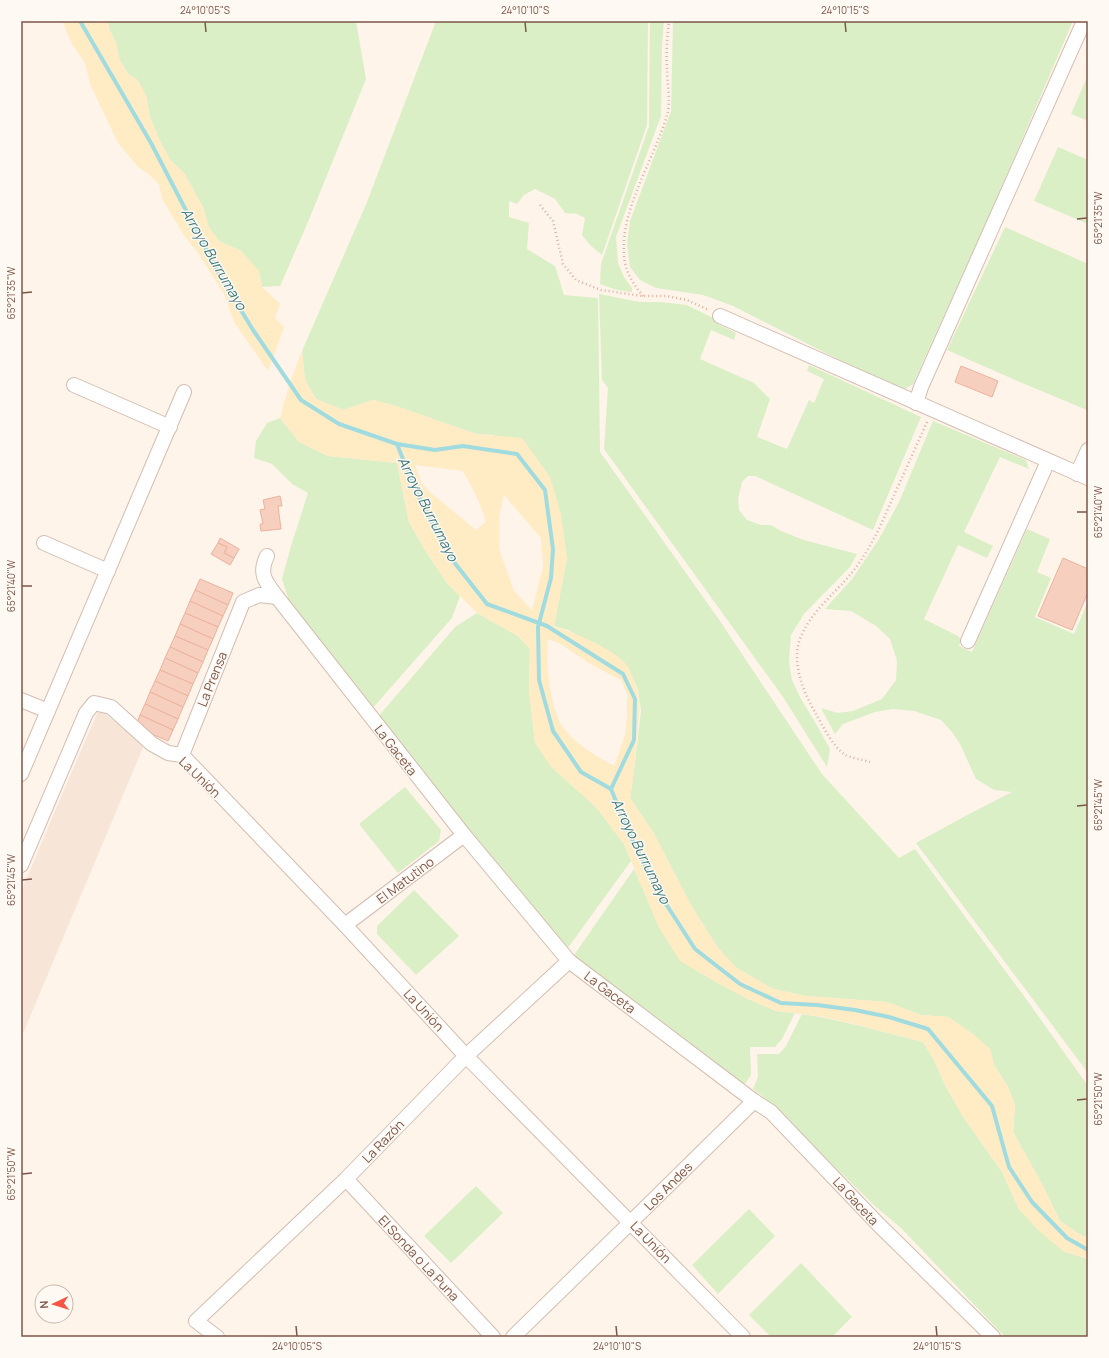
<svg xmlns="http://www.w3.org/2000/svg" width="1109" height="1358" viewBox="0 0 1109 1358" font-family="Manrope,sans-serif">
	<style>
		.residential { fill: #f7e5d8 }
		.green { fill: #dbefc6 }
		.sand { fill: #ffebc4; fill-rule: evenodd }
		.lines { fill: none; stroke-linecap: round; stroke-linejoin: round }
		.stream { stroke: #a0dcdf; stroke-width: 4 }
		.building { fill: #f7cfbf; stroke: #ecb29d }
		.minor-casing { stroke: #d5bdb0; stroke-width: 16 }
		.path { stroke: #ddb1a0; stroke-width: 2.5; stroke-dasharray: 1 3; stroke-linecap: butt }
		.minor { stroke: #fff; stroke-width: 14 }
		.ticks { fill: none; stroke: #7e5649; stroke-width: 1.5 }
		.labels { text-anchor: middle; stroke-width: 3; stroke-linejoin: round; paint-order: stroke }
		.street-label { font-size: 13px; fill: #7e5649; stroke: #fff9f3 }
		.water-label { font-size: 14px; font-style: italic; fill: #38797c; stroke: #fff9f3 }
		.neatline { fill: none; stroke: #7e5649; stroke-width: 1.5 }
		.ticks-label { font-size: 10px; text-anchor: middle; fill: #7e5649 }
	</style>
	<rect width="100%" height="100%" fill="#fef4ea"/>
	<path class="residential" d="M 99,709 L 144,745 L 21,1038 L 21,892 L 55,811 Z"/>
	<g class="green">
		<path d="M 108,21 L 356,21 L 366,79 L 308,222 L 280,286 L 262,287 L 259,271 L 241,251 L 219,241 L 209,228 L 203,207 L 184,173 L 170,160 L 159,139 L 150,117 L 146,95 L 128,74 L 119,59 L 117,45 L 109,29 Z"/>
		<path d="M 436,21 L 648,21 L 647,125 L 602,255 L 590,245 L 582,235 L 585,218 L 577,214 L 565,213 L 555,199 L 535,189 L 524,195 L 517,204 L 509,201 L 509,217 L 529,223 L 527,249 L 555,266 L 564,295 L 598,298 L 600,452 L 718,618 L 822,774 L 899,858 L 915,849 L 1024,996 L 1088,1086 L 1088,1238 L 1079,1234 L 1060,1221 L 1043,1186 L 1013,1132 L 1015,1105 L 1008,1087 L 994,1065 L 990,1049 L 948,1017 L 921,1015 L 887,1002 L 806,996 L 773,989 L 736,968 L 719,949 L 707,931 L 692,907 L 653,832 L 630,798 L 634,771 L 641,711 L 638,690 L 628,667 L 621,659 L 568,630 L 554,626 L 567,558 L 494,435 L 476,434 L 396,406 L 373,400 L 343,410 L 316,399 L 305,380 L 302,351 L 367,202 Z"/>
		<path d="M 650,21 L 664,21 L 662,45 L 661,116 L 616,237 L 618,263 L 624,277 L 632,288 L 632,292 L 617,290 L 600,284 L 601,264 L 649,126 Z"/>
		<path d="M 673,21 L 857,21 L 861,23 L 862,21 L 1073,21 L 988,218 L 913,384 L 905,389 L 887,384 L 733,306 L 703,295 L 656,288 L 640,280 L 630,267 L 627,243 L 630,221 L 671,111 Z"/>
		<path d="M 1088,75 L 1088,121 L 1071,114 Z"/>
		<path d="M 1058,147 L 1088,160 L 1088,224 L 1034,201 Z"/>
		<path d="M 1005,227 L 1088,264 L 1087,410 L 1015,380 L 947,350 Z"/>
		<path d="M 599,294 L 640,302 L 661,302 L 687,305 L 719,321 L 718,324 L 736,333 L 734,340 L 711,330 L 700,359 L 754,383 L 770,399 L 757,437 L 787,449 L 809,400 L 814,403 L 824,379 L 807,371 L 809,365 L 921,417 L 873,530 L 755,476 L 748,476 L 742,482 L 738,499 L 739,510 L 747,520 L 761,525 L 771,525 L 781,531 L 804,540 L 857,554 L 850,567 L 804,614 L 791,635 L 789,662 L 792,680 L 801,699 L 815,722 L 830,749 L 827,767 L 783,697 L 604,449 L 608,388 L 602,380 Z"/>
		<path d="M 280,418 L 299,442 L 328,456 L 397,463 L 409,522 L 425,550 L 447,583 L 460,596 L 452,618 L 371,710 L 289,601 L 282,579 L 291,546 L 308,493 L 292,484 L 272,464 L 254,458 L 256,441 L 267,423 Z"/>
		<path d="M 933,421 L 1026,460 L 1029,469 L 1000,457 L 964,532 L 993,546 L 987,558 L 958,545 L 924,619 L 958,636 L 961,640 L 959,646 L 972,652 L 1027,529 L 1050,539 L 1037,572 L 1051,578 L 1035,617 L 1074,634 L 1088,601 L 1088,1073 L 916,843 L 969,814 L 1012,792 L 994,790 L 976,779 L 960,744 L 952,732 L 941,720 L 914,711 L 893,709 L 875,712 L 843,724 L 835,734 L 821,708 L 838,713 L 853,711 L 882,699 L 896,680 L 897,661 L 890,639 L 876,626 L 851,611 L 825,609 L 852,579 L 879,539 L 899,502 Z"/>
		<path d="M 477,613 L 518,636 L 530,649 L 529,689 L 535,743 L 574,787 L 596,807 L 624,844 L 631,861 L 567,949 L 558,940 L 377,718 L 455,627 Z"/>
		<path d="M 405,787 L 441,830 L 439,841 L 398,873 L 359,824 Z"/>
		<path d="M 634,869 L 646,896 L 697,971 L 746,998 L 776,1011 L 795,1013 L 782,1039 L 775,1047 L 750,1047 L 751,1075 L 745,1084 L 681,1040 L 595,976 L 574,955 Z"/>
		<path d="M 414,890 L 459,936 L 416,975 L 377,934 L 377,926 Z"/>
		<path d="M 802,1014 C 843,1020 882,1032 923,1042 L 934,1060 L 945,1085 L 962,1115 L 1002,1172 L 1019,1209 L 1063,1251 L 1088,1259 L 1088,1337 L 1005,1337 L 901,1228 L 876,1207 L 761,1095 L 753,1089 L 758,1077 L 757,1054 L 779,1054 L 786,1046 Z"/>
		<path d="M 476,1186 L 503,1213 L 451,1263 L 424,1236 Z"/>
		<path d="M 749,1209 L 775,1236 L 718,1294 L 692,1265 Z"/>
		<path d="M 801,1263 L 852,1317 L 832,1337 L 771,1337 L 749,1315 Z"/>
	</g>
	<g class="sand">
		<path d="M 62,21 L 108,21 L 109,29 L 117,45 L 119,59 L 128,74 L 137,79 L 146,95 L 150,117 L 159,139 L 170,160 L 184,173 L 203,207 L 209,228 L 219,241 L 241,251 L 259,271 L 262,287 L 280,304 L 275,318 L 284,327 L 268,371 L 234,322 L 224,294 L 198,253 L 185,237 L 162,199 L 159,184 L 146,172 L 138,167 L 118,143 L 90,84 L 85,63 L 72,44 Z"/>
		<path d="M 302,351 L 305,380 L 316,399 L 343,410 L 373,400 L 396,406 L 476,434 L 522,438 L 550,477 L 561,514 L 567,558 L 554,626 C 574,633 616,649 628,667 C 630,670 631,674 633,678 C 643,700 639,714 637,737 C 636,758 633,778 630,798 L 653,832 L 692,907 L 707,931 L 719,949 L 737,968 L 773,989 L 806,996 L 887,1002 L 921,1015 L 948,1017 L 972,1033 L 990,1049 L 994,1065 L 1008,1087 L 1015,1105 L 1013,1132 L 1043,1186 L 1060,1221 L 1079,1234 L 1088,1238 L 1088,1259 L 1063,1251 L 1037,1229 L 1019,1209 L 1002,1172 L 962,1115 L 945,1085 L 934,1060 L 923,1042 L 858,1025 L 824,1017 L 776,1011 L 746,998 L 721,985 L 680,961 L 658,926 L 624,844 L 596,807 L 551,767 L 535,743 L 529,689 L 530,649 L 518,636 L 477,613 L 447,583 L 425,550 L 409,522 L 397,463 L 328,456 L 299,442 L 280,418 L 289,385 ZM 415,465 L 463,471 C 472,487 481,504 486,522 L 476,530 L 431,493 L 422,484 ZM 504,495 L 541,538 L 543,567 L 532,610 L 514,591 L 499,549 L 499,517 ZM 548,639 L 559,643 L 592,665 L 621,680 L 627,694 L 627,716 L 625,735 L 614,766 C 596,756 575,744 563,727 C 550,708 545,661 548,639 Z"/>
	</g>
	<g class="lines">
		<g class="stream">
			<path d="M 80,21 L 151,143 L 219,274 L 253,330 L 301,400 L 339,424 L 397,444 L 414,487 L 450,557 L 487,604 L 547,626 L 623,674 L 635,699 L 634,740 L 611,789 L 629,833 L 657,890 L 695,949 L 740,984 L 781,1003 L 817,1005 L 855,1010 L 889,1017 L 928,1029 L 992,1106 L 1009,1167 L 1032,1202 L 1067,1238 L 1088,1250"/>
			<path d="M 397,444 L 435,450 L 463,446 L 517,454 L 545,490 L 553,549 L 551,578 L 538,627 L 539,680 L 553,731 L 581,772 L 611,789"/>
		</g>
	</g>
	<g class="building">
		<path d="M 961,366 L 998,381 L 992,397 L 955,382 Z"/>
		<path d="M 280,496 L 282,506 L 278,506 L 281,529 L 261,531 L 260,524 L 263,524 L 260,510 L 265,509 L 263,500 Z"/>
		<path d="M 220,538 L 239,549 L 234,558 L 224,553 L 227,547 L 218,543 Z"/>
		<path d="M 218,543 L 227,547 L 224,553 L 234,558 L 230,565 L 211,554 Z"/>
		<path d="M 1063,558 L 1088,569 L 1088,592 L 1072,630 L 1038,616 Z"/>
		<path d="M 200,579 L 233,593 L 228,605 L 195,590 Z"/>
		<path d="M 195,590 L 228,605 L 223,616 L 190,601 Z"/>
		<path d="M 190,601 L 223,616 L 218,627 L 185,613 Z"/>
		<path d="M 185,613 L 218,627 L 213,639 L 180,624 Z"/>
		<path d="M 180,624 L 213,639 L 208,650 L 175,636 Z"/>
		<path d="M 175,636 L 208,650 L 203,662 L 170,647 Z"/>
		<path d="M 170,647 L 203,662 L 198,673 L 165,658 Z"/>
		<path d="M 165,658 L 198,673 L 193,684 L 160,670 Z"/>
		<path d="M 160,670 L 193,684 L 188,696 L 155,681 Z"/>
		<path d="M 155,681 L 188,696 L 183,707 L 150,692 Z"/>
		<path d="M 150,692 L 183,707 L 178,719 L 145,704 Z"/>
		<path d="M 145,704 L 178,719 L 173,730 L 140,715 Z"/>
		<path d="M 140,715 L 173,730 L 168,741 L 135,727 Z"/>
	</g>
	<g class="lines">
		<defs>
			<g id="minor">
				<path d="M 720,316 L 1088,478"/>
				<path d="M 74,385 L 170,427"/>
				<path d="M 916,403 L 921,387 L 1084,21"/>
				<path d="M 1077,474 L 1088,450"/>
				<path d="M 44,543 L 108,571"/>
				<path d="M 267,556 C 258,574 266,583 277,597 L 464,835 L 569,961 L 754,1101 L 771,1112 L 879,1225 L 993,1337"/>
				<path d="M 968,641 L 1048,461"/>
				<path d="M 21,700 L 48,711"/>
				<path d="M 182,755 L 243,602 L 259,595 L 277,597"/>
				<path d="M 21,774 L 184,392"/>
				<path d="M 21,865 L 86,713 L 94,703 L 111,707 L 152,744 L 168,753 L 182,755 L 345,925 L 466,1056 L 743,1337"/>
				<path d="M 345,925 L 464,835"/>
				<path d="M 346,1179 L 493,1337"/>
				<path d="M 217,1337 L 196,1321 L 346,1179 L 466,1056 L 569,961"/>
				<path d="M 513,1337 L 631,1222 L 754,1101"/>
			</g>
		</defs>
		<use href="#minor" class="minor-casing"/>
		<g class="path">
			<path d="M 540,205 L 553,221 L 563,264 L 576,280 L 601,290 L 643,296 L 667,296 L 687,300 L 709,310"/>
			<path d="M 643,296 C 633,284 624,270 624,253 C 621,207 655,158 667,115 C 671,103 667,82 667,69 C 666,54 667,37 669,21"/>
			<path d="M 870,762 C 864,760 850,758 844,754 C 833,746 823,727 816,714 C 804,693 791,664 800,639 C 809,614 833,595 850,575 C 861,562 870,546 878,531 L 927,422"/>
		</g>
		<use href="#minor" class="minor"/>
	</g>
	<path class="ticks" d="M 205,22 L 206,32M 525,22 L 526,32M 845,22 L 846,32M 1077,219 L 1087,218M 22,293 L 32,292M 1077,512 L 1087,512M 22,586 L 32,586M 1077,806 L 1087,805M 22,880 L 32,879M 1077,1100 L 1087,1099M 22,1174 L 32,1173M 296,1326 L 297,1336M 616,1326 L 617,1336M 936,1326 L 937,1336"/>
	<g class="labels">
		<g class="street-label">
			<text transform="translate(212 679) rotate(-68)" y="5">La Prensa</text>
			<text transform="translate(396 750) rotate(52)" y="5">La Gaceta</text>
			<text transform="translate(200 777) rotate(44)" y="5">La Unión</text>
			<text transform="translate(405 880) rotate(-37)" y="5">El Matutino</text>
			<text transform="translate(610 992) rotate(37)" y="5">La Gaceta</text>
			<text transform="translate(424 1010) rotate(47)" y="5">La Unión</text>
			<text transform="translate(383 1141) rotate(-46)" y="5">La Razón</text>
			<text transform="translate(668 1186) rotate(-45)" y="5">Los Andes</text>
			<text transform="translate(856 1201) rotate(47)" y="5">La Gaceta</text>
			<text transform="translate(651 1242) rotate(46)" y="5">La Unión</text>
			<text transform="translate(419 1258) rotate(47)" y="5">El Sonda o La Puna</text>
		</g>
		<g class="water-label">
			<text transform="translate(214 259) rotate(60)" y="5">Arroyo Burrumayo</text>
			<text transform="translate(428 509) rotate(63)" y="5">Arroyo Burrumayo</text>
			<text transform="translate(641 851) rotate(64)" y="5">Arroyo Burrumayo</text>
		</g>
	</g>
	<rect width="1109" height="1358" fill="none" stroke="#fff9f3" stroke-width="44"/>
	<g transform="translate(54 1304) rotate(266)"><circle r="19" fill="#fff9f3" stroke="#cbb8af"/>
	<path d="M0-3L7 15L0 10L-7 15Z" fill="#f45744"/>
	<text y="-6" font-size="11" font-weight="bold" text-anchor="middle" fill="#7e5649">N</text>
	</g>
	<rect x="22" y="22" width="1065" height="1314" class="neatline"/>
	<g class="ticks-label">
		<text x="205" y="14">24°10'05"S</text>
		<text x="525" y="14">24°10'10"S</text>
		<text x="845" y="14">24°10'15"S</text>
		<text transform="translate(1098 218) rotate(-90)" y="4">65°21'35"W</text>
		<text transform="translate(11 293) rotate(-90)" y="4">65°21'35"W</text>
		<text transform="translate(1098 512) rotate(-90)" y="4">65°21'40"W</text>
		<text transform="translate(11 586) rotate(-90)" y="4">65°21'40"W</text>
		<text transform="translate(1098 805) rotate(-90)" y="4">65°21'45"W</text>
		<text transform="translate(11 880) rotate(-90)" y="4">65°21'45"W</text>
		<text transform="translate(1098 1099) rotate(-90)" y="4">65°21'50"W</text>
		<text transform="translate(11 1174) rotate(-90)" y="4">65°21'50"W</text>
		<text x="297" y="1350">24°10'05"S</text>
		<text x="617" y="1350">24°10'10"S</text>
		<text x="937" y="1350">24°10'15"S</text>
	</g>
</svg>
